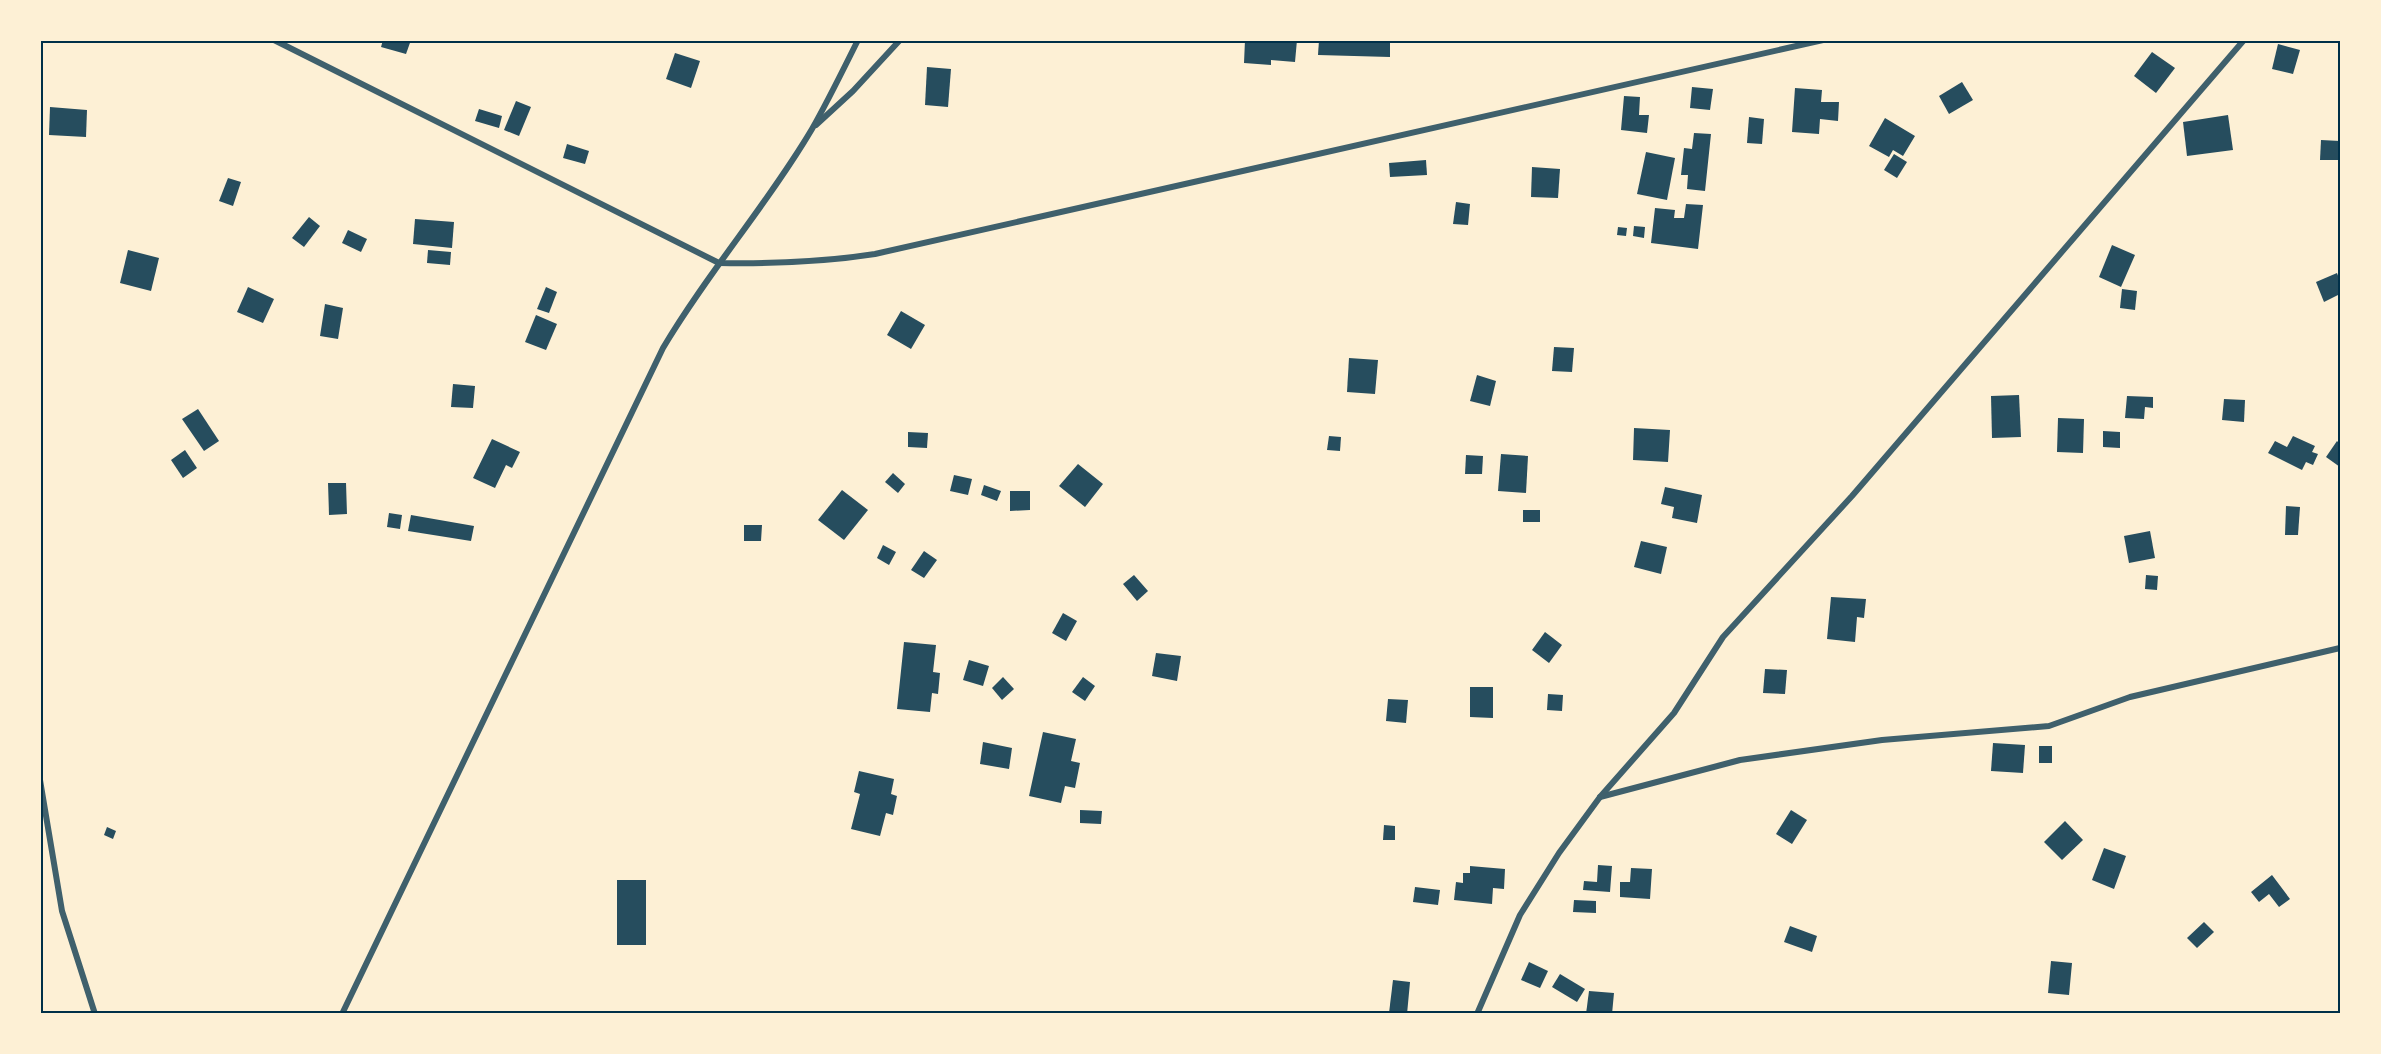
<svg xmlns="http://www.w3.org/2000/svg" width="2381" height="1054" viewBox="0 0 2381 1054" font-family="'Alegreya Sans',sans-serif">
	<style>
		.building { fill: #264d5e }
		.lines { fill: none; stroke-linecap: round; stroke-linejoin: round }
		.minor { stroke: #3f606c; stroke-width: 6 }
		.neatline { fill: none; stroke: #003049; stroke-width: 2 }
	</style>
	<rect width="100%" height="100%" fill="#fdf0d5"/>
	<g class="building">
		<path d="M 383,40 L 411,40 L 406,54 L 381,47 Z"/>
		<path d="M 1245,40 L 1297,40 L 1295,62 L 1271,60 L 1271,65 L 1244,63 Z"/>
		<path d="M 1319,40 L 1390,40 L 1390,57 L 1318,55 Z"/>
		<path d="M 2278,44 L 2300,50 L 2293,74 L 2272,69 Z"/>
		<path d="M 2152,52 L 2175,68 L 2156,93 L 2134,76 Z"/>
		<path d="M 675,53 L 700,61 L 691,88 L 666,79 Z"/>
		<path d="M 927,67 L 951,69 L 948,107 L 925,105 Z"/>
		<path d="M 1962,82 L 1973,100 L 1949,114 L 1939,96 Z"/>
		<path d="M 1692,87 L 1713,89 L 1710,110 L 1690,108 Z"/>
		<path d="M 1795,88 L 1822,90 L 1821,102 L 1839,102 L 1838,121 L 1820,119 L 1819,134 L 1792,132 Z"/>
		<path d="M 1624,96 L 1640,97 L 1639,115 L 1649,115 L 1647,133 L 1621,130 Z"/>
		<path d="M 516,101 L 531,107 L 519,136 L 504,130 Z"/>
		<path d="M 50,107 L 87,110 L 86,137 L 49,135 Z"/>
		<path d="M 479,109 L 502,116 L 499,128 L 475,121 Z"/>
		<path d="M 2228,115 L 2233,150 L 2187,156 L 2183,122 Z"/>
		<path d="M 1749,117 L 1764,119 L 1762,144 L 1747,143 Z"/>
		<path d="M 1885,118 L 1915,136 L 1903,156 L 1893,150 L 1889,157 L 1869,146 Z"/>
		<path d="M 1694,133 L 1711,134 L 1705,191 L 1687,189 L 1688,175 L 1681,175 L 1684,148 L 1692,149 Z"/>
		<path d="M 2321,140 L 2340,141 L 2340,160 L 2320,160 Z"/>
		<path d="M 567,144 L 589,151 L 585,164 L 563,158 Z"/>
		<path d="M 1646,152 L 1675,158 L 1667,200 L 1637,194 Z"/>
		<path d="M 1894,154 L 1907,162 L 1897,178 L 1884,170 Z"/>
		<path d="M 1426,160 L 1427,175 L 1390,177 L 1389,163 Z"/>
		<path d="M 1532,167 L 1560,169 L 1558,198 L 1531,197 Z"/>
		<path d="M 228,178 L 241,182 L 233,206 L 219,201 Z"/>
		<path d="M 1456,202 L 1470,204 L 1468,225 L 1453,224 Z"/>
		<path d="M 1686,204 L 1703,205 L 1698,249 L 1651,243 L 1655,208 L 1675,210 L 1674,218 L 1684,218 Z"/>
		<path d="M 309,217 L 320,226 L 304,247 L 292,238 Z"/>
		<path d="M 415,219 L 454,222 L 452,248 L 413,244 Z"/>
		<path d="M 1634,226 L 1645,227 L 1644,238 L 1633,236 Z"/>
		<path d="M 1618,227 L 1627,228 L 1626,236 L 1617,235 Z"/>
		<path d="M 348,230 L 367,239 L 361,252 L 342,243 Z"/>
		<path d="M 2112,245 L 2135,255 L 2121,287 L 2099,277 Z"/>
		<path d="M 128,250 L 159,258 L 151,291 L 120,283 Z"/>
		<path d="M 428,250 L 451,252 L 450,265 L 427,263 Z"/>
		<path d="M 2337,273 L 2340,281 L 2340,294 L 2324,302 L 2316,282 Z"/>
		<path d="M 248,287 L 274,299 L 263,323 L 237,312 Z"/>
		<path d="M 546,287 L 557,292 L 549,313 L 537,309 Z"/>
		<path d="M 2122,289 L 2137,291 L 2135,310 L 2120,308 Z"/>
		<path d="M 325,304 L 343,308 L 338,339 L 320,336 Z"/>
		<path d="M 901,311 L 925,325 L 911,349 L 887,335 Z"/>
		<path d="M 536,315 L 557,324 L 546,350 L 525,342 Z"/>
		<path d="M 1554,347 L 1574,348 L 1572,372 L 1552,371 Z"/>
		<path d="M 1349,358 L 1378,360 L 1375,394 L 1347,392 Z"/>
		<path d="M 1477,375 L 1496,381 L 1490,406 L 1470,401 Z"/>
		<path d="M 453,384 L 475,386 L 473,408 L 451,407 Z"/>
		<path d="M 2019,395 L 2021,437 L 1992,438 L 1991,396 Z"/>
		<path d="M 2127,396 L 2153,397 L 2153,408 L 2145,407 L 2144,419 L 2125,418 Z"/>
		<path d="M 2224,399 L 2245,400 L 2244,422 L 2222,420 Z"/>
		<path d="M 198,409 L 219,441 L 204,451 L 182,419 Z"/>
		<path d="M 2058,418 L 2084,419 L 2083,453 L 2057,452 Z"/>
		<path d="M 1634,428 L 1670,430 L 1668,462 L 1633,460 Z"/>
		<path d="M 2103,431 L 2120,432 L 2120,448 L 2103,447 Z"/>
		<path d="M 908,432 L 928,433 L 927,448 L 908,447 Z"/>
		<path d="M 1329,436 L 1341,437 L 1340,451 L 1327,450 Z"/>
		<path d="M 2293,436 L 2315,446 L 2312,452 L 2318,454 L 2313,465 L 2306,462 L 2302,470 L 2268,453 L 2275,441 L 2287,447 Z"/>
		<path d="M 492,439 L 520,452 L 512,468 L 506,465 L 495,488 L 473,478 Z"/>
		<path d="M 2337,441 L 2340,444 L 2340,467 L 2326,457 Z"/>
		<path d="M 185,450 L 197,468 L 183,478 L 171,460 Z"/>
		<path d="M 1501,454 L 1528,456 L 1526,493 L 1498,491 Z"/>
		<path d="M 1466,455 L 1483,456 L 1482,474 L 1465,474 Z"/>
		<path d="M 1078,464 L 1103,484 L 1085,507 L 1059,486 Z"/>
		<path d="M 893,473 L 905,484 L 898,493 L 885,482 Z"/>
		<path d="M 954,475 L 972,479 L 968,495 L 950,491 Z"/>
		<path d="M 328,483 L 346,483 L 347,514 L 329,515 Z"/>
		<path d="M 984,485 L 1001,491 L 997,501 L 981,495 Z"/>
		<path d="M 1665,487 L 1702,495 L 1697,523 L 1672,518 L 1674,507 L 1661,504 Z"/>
		<path d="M 842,490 L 868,510 L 844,540 L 818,520 Z"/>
		<path d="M 1010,491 L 1030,491 L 1030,510 L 1010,511 Z"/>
		<path d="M 2286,506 L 2300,507 L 2298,535 L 2285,535 Z"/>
		<rect x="1523" y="510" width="17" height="12"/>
		<path d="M 389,513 L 402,515 L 400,529 L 387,527 Z"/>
		<path d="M 411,515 L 474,526 L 471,541 L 408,531 Z"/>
		<path d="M 744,525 L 762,525 L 761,541 L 744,541 Z"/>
		<path d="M 2150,531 L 2155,558 L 2129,563 L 2124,536 Z"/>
		<path d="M 1641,541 L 1667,547 L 1661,574 L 1634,567 Z"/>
		<path d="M 883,545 L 896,552 L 889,565 L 877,558 Z"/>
		<path d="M 924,551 L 937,560 L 924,578 L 911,570 Z"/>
		<path d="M 1134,575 L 1148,591 L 1137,601 L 1123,584 Z"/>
		<path d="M 2146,575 L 2158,576 L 2157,590 L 2145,589 Z"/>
		<path d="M 1831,597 L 1866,599 L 1864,618 L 1857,617 L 1855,642 L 1827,639 Z"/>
		<path d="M 1063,613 L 1077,621 L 1066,641 L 1052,633 Z"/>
		<path d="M 1545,632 L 1562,645 L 1549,663 L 1532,650 Z"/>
		<path d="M 904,642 L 936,645 L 933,672 L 940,673 L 938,694 L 932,693 L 930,712 L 897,709 Z"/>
		<path d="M 1156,653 L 1181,656 L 1177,681 L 1152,676 Z"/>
		<path d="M 969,660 L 989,666 L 983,686 L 963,680 Z"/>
		<path d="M 1765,669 L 1787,670 L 1785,694 L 1763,693 Z"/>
		<path d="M 1003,677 L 1014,689 L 1002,700 L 992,688 Z"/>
		<path d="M 1083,677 L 1095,686 L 1085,701 L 1072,692 Z"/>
		<path d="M 1470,687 L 1493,687 L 1493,718 L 1470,717 Z"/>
		<path d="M 1548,694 L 1563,695 L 1562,711 L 1547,710 Z"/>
		<path d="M 1388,699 L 1408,700 L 1406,723 L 1386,721 Z"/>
		<path d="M 1043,732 L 1076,739 L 1071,761 L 1080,763 L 1075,788 L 1065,786 L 1061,803 L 1029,796 Z"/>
		<path d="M 983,742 L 1012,748 L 1009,769 L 980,764 Z"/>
		<path d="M 1993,743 L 2025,745 L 2023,773 L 1991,771 Z"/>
		<rect x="2039" y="746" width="13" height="17"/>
		<path d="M 859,771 L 894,779 L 891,794 L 897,796 L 893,815 L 886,813 L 880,836 L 851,829 L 860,794 L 854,792 Z"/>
		<path d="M 1080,810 L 1102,811 L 1101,824 L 1080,823 Z"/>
		<path d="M 1791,810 L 1807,820 L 1792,844 L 1776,834 Z"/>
		<path d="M 2065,821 L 2083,840 L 2062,860 L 2044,842 Z"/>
		<path d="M 1384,825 L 1395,826 L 1395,840 L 1383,840 Z"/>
		<path d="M 107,827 L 116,831 L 113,839 L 104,835 Z"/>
		<path d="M 2104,848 L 2126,856 L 2114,889 L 2092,880 Z"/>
		<path d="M 1598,865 L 1612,866 L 1610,892 L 1583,890 L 1584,881 L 1597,882 Z"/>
		<path d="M 1470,866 L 1505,869 L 1504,889 L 1493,888 L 1492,904 L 1454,900 L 1456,882 L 1463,883 L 1463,873 L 1470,873 Z"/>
		<path d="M 1631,868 L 1652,869 L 1650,899 L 1620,897 L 1620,882 L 1630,882 Z"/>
		<path d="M 2272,875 L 2290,899 L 2279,907 L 2269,894 L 2259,902 L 2251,892 Z"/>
		<rect x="617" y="880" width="29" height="65"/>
		<path d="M 1415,887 L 1440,890 L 1438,905 L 1413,902 Z"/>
		<path d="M 1574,900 L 1596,901 L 1596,913 L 1573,912 Z"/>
		<path d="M 2204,922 L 2214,932 L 2197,948 L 2187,938 Z"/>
		<path d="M 1790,926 L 1817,936 L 1812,952 L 1784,942 Z"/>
		<path d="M 2051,961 L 2072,963 L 2069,995 L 2048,993 Z"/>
		<path d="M 1529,962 L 1548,971 L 1540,988 L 1521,980 Z"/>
		<path d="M 1560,974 L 1585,989 L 1577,1002 L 1552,987 Z"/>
		<path d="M 1393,980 L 1410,982 L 1407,1014 L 1389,1013 Z"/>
		<path d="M 1589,991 L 1614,993 L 1612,1014 L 1586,1014 Z"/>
	</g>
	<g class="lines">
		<g class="minor">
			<path d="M 274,40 L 719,263 C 772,264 823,262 875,254 L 1823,40"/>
			<path d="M 816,125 L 853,91 L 900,40"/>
			<path d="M 40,780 L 62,911 L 95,1014"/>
			<path d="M 1600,797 L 1740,760 L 1882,740 L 2049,726 L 2130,697 L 2340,648"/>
			<path d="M 342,1014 L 663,348 C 708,272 767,205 812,129 C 828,101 843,70 858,40"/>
			<path d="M 1477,1014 L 1520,915 L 1559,853 L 1600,797 L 1674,713 L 1723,637 L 1852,496 L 2244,40"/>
		</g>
	</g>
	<rect width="2381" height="1054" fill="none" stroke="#fdf0d5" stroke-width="84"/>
	<rect x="42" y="42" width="2297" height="970" class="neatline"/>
</svg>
